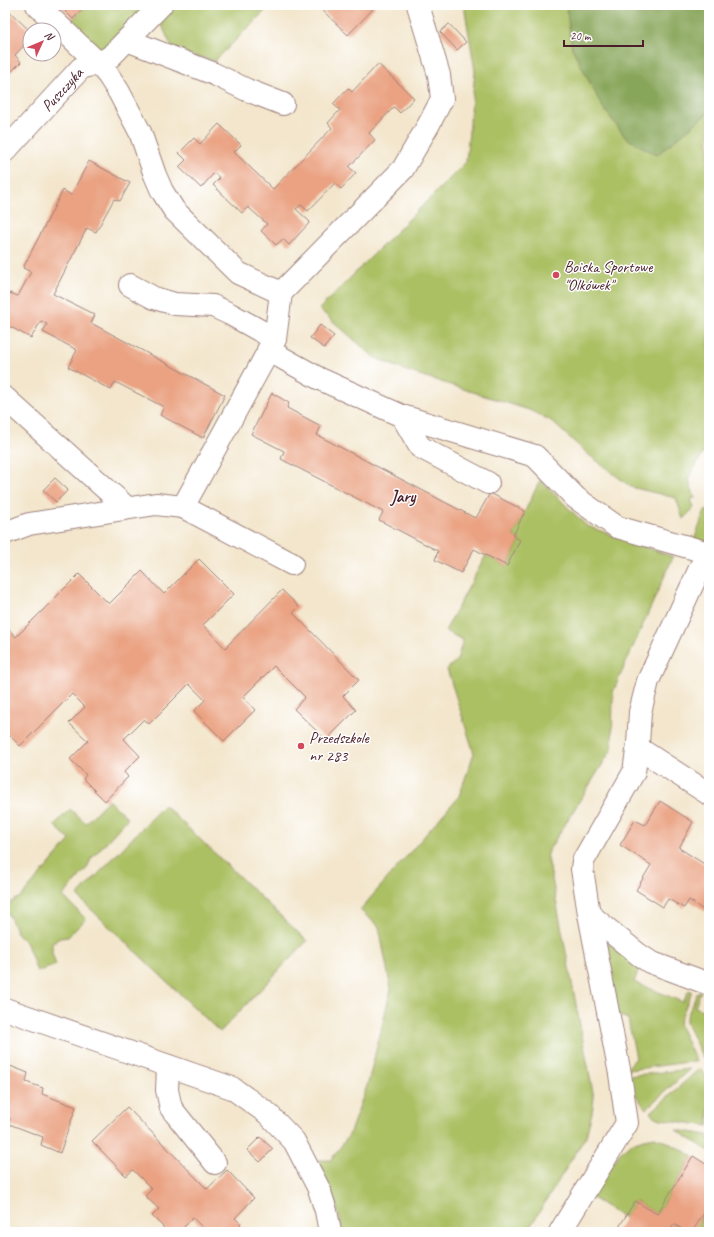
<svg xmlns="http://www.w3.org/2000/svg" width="714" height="1237" viewBox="0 0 714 1237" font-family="Caveat,sans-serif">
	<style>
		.green { fill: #abc064; stroke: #7a7048 }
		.forest { fill: #88a65a; stroke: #696242 }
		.building { fill: #eaa282 }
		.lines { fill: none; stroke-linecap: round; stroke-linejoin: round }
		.minor-casing { stroke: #9e827c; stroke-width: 24 }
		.minor { stroke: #fff; stroke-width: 22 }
		.poi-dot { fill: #d1495b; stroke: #fff; stroke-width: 1.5 }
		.labels { text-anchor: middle; stroke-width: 3; stroke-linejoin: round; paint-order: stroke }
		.street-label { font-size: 16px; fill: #4a1f2b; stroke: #fff }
		.poi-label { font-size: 16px; fill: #4a1f2b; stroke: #fff; text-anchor: start }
		.neighbourhood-label { font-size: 17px; font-weight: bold; fill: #4a1f2b; stroke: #fff }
	</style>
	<rect width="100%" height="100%" fill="#fff"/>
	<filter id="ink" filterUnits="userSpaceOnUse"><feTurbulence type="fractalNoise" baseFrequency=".025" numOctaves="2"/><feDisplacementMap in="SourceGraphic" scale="8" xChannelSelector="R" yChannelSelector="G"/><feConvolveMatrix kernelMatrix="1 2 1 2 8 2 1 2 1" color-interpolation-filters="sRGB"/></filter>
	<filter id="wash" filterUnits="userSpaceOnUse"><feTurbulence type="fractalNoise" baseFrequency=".012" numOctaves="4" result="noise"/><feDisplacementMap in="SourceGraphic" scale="16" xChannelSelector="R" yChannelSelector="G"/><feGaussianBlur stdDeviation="0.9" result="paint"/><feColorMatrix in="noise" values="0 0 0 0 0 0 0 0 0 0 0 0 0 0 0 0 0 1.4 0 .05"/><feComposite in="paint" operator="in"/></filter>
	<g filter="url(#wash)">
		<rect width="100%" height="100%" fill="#f3e6cc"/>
		<g class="green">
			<path d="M 86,5 L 150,5 L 109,50 L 98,51 L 69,24 Z"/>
			<path d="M 173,5 L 269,5 L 269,7 L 215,61 L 173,50 L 159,19 Z"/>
			<path d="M 464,5 L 709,5 L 709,444 L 688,478 L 695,498 L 691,499 L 694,508 L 683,519 L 676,498 L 631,487 L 589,455 L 550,420 L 529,410 L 404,370 L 375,358 L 319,309 L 466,162 L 475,71 Z"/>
			<path d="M 540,480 L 587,526 L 673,557 L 613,692 L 612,749 L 547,853 L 594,1098 L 592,1113 L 586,1136 L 527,1232 L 343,1232 L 334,1197 L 318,1160 L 331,1160 L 349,1135 L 368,1083 L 391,989 L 379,927 L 360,910 L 459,796 L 474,753 L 447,669 L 457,660 L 463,640 L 445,631 L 486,555 L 507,566 L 520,540 L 513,536 Z"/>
			<path d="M 709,510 L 709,541 L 694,540 L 705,511 Z"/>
			<path d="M 108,800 L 128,818 L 91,859 L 87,868 L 63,896 L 86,919 L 68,937 L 60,938 L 52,943 L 52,953 L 56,965 L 37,972 L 27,944 L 18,935 L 7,911 L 11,902 L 21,897 L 70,840 L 54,825 L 70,809 L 86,823 Z"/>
			<path d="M 164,805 L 307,941 L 220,1032 L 77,896 Z"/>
			<path d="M 604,944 L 609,944 L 640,966 L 634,982 L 683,1002 L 689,990 L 692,991 L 680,1020 L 679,1024 L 696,1061 L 628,1070 L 628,1067 L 636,1058 L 628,1019 L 615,1014 Z"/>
			<path d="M 701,991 L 695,1007 L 709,1013 L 709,1055 L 703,1058 L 686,1023 L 686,1019 L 697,993 Z"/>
			<path d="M 700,1068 L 709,1081 L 709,1126 L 661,1119 L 655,1117 L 650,1113 Z"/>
			<path d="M 690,1069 L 646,1109 L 634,1093 L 628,1076 Z"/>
			<path d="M 676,1130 L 709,1135 L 709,1151 Z"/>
			<path d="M 655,1137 L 667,1142 L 693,1156 L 657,1214 L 635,1201 L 625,1218 L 592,1198 C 601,1184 615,1154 628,1146 C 636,1140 645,1139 655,1137 Z"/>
			<path d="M 702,1216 L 702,1232 L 692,1232 Z"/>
			<path d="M 674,1224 L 687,1232 L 669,1232 Z"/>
		</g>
		<path class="forest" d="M 566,5 L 709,5 L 709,112 L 657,155 L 626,138 L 602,106 L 572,48 Z"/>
		<g id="blocks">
			<g class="building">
				<path d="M 59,5 L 86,5 L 73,19 Z"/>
				<path d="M 301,5 L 312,5 L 306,10 Z"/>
				<path d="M 321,5 L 372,5 L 375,7 L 348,35 L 319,7 Z"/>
				<path d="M 6,8 L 30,31 L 30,39 L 15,55 L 21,62 L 5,78 L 5,9 Z"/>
				<path d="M 449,24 L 466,42 L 457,50 L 440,32 Z"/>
				<path d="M 378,64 L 414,98 L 400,113 L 394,107 L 369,133 L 375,140 L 349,167 L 356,173 L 341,189 L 335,183 L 308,211 L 301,205 L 296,209 L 310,222 L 289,245 L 283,239 L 276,245 L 261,231 L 267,224 L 248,207 L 242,213 L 213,185 L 220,178 L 214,173 L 201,188 L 179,167 L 186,160 L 179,153 L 194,138 L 200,144 L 219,124 L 241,145 L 234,152 L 273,189 L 332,128 L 328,123 L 340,110 L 333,104 L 348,88 L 352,92 Z"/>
				<path d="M 89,161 L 130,183 L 120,201 L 114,199 L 96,232 L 87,228 L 53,294 L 95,315 L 91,323 L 225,395 L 203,438 L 160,415 L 164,407 L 115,382 L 111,390 L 68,367 L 77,350 L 43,332 L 47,324 L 41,321 L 31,338 L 5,324 L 5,321 L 8,315 L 5,313 L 5,302 L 10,293 L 18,296 L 31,272 L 23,268 L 63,190 L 71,195 Z"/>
				<path d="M 320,325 L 334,336 L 324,348 L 310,338 Z"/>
				<path d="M 272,393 L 289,403 L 287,408 L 321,426 L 317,435 L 473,517 L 476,518 L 490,493 L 525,511 L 513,536 L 520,540 L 507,566 L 474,549 L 461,573 L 435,560 L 438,551 L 379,520 L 383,512 L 281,459 L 284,451 L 251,434 Z"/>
				<path d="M 55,478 L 68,490 L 56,502 L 43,490 Z"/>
				<path d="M 199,559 L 234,594 L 203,625 L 225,648 L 282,590 L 299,607 L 293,613 L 359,680 L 343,696 L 356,710 L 326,740 L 294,709 L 305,697 L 274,666 L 243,697 L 255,710 L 224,741 L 194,711 L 205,700 L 189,684 L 149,724 L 144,719 L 124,739 L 140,756 L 124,772 L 128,777 L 105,801 L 83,779 L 86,775 L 70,759 L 88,741 L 69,723 L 85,707 L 72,694 L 20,746 L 5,731 L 5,625 L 16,637 L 79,574 L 109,604 L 142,571 L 164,594 Z"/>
				<path d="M 660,801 L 693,822 L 679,848 L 709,867 L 709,914 L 689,900 L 684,908 L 668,899 L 663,907 L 636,890 L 651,865 L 620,845 L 635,820 L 645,825 Z"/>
				<path d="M 5,1064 L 28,1073 L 26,1082 L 43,1088 L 42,1094 L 76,1107 L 60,1153 L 41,1145 L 43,1137 L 9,1124 L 10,1118 L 5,1116 Z"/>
				<path d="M 127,1107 L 207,1189 L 227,1170 L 254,1198 L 235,1218 L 241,1224 L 233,1232 L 207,1232 L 193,1218 L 179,1232 L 168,1232 L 152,1216 L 159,1209 L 145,1196 L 152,1189 L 133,1170 L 126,1176 L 92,1141 Z"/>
				<path d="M 260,1137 L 273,1149 L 260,1162 L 247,1150 Z"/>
				<path d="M 693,1156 L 709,1166 L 709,1211 L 706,1210 L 692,1232 L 687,1232 L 674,1224 L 669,1232 L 616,1232 L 635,1201 L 657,1214 Z"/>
			</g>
		</g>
	</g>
	<g filter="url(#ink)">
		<use href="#blocks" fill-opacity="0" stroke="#9e827c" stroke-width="1"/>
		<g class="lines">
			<defs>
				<g id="minor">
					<path d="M 37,5 L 98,63 L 108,75 L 119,92 L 140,132 L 155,175 L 162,191 L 174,210 L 238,273 L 281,293"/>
					<path d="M 127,40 L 212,73 L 247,90 L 283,104"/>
					<path id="s1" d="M 5,151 L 81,68 L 98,63 L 110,57 L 161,5"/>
					<path d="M 130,285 L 154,298 L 175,304 L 213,306 L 230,314 L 275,339"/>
					<path d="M 268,350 L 320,379 L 402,416 L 535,456 L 576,498 L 617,527 L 709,553"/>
					<path d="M 5,398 L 127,508"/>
					<path d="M 402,416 L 420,447 L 488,483"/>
					<path d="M 183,507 L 292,564"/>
					<path d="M 5,533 L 29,524 L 156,504 L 183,507 L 275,339 L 281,293 L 403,169 L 429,124 L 442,99 L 439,75 L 418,5"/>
					<path d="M 638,748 L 709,794"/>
					<path d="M 589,914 L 638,954 L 650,962 L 709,984"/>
					<path d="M 5,1009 L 232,1088 L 267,1113 L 294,1141 L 319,1189 L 326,1211 L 330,1232"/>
					<path d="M 168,1066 L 167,1090 L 171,1108 L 215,1163"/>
					<path d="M 560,1232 L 627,1123 L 620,1074 L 589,914 L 582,869 L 583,861 L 634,772 L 638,744 L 640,712 L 648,681 L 707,553"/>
				</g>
			</defs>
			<use href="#minor" class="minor-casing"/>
			<use href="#minor" class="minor"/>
		</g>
	</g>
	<g class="poi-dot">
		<circle cx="556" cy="275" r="4"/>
		<circle cx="301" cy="746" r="4"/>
	</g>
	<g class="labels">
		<g class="street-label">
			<text dy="6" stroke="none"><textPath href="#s1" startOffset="84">Puszczyka</textPath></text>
		</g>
		<g class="poi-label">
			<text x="564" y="272">Boiska Sportowe<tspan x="564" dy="18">"Olkówek"</tspan></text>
			<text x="309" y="743">Przedszkole<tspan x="309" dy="18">nr 283</tspan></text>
		</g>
		<g class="neighbourhood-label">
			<text x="403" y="502">Jary</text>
		</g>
	</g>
	<rect width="714" height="1237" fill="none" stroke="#fff" stroke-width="20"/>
	<g transform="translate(42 42) rotate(46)"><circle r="19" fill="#ffffff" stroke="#b7a5aa"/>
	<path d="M0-3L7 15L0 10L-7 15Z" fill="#d1495b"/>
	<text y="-6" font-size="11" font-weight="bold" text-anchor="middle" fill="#4a1f2b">N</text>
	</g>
	<path d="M564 40v6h79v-6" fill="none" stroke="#4a1f2b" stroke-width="2"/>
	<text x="570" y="40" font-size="12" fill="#4a1f2b" stroke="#ffffff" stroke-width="3" paint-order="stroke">20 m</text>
</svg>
